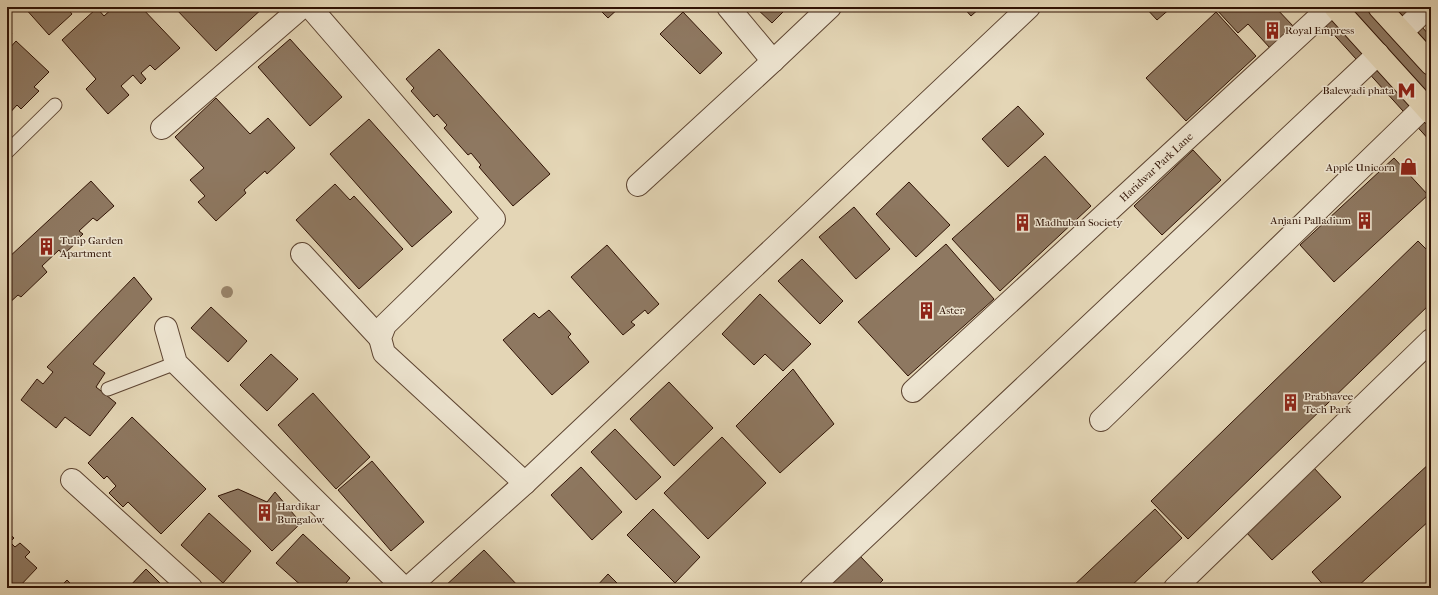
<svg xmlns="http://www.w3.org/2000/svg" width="1438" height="595" viewBox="0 0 1438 595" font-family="'IM FELL French Canon',serif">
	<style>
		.building { fill: #8e7861; stroke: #301305 }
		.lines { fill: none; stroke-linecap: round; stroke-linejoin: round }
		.lane-casing { stroke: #5d4431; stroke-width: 15 }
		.street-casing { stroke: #5d4431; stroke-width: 24 }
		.primary-casing { stroke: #301305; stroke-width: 24 }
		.lane { stroke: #ede4d0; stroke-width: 13 }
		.street { stroke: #ede4d0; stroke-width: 22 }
		.primary { stroke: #e4d6b6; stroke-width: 22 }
		.tree { fill: #9a866d }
		.labels { text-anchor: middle; stroke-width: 3; stroke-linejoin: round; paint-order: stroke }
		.poi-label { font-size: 11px; fill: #301305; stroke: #ede4d0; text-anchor: start }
		.street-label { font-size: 11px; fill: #301305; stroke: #ede4d0 }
	</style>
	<rect width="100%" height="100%" fill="#e4d6b6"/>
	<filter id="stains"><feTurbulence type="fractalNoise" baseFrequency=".005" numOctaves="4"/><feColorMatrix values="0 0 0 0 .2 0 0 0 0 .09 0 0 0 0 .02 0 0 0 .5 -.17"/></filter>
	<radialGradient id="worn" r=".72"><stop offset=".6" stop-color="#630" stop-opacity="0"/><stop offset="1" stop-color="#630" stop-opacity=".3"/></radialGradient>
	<g class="building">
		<path d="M 24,7 L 71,7 L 68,9 L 72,14 L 49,35 Z"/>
		<path d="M 114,7 L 141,7 L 180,48 L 155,70 L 150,65 L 141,73 L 146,79 L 141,84 L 133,75 L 121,86 L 129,95 L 108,114 L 86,89 L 96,79 L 62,40 L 97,8 L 104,16 Z"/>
		<path d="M 177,7 L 264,7 L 216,51 L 175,8 Z"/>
		<path d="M 350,7 L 359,7 L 354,11 Z"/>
		<path d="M 597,7 L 620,7 L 608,18 Z"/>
		<path d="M 755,7 L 788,7 L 772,23 Z"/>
		<path d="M 963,7 L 981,7 L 971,16 Z"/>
		<path d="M 1145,7 L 1172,7 L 1157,20 Z"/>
		<path d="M 1217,7 L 1275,7 L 1294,27 L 1270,48 L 1248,24 L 1238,33 L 1216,9 Z"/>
		<path d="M 1309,7 L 1404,7 L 1431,37 L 1431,142 Z"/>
		<path d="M 683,12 L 722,53 L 700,74 L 660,34 Z"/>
		<path d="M 1216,12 L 1256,56 L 1186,121 L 1146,78 Z"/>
		<path d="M 7,28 L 12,34 L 7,38 Z"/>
		<path d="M 290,39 L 342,97 L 310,126 L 258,67 Z"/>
		<path d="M 16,41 L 49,72 L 34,87 L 39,91 L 21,109 L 17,105 L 7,116 L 7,51 Z"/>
		<path d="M 439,49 L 550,174 L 513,206 L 479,167 L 481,165 L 471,153 L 468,155 L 444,128 L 447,125 L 437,114 L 434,117 L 411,91 L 414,88 L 406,79 Z"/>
		<path d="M 216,98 L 250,134 L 268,118 L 295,148 L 267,174 L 265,171 L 244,190 L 246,193 L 216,221 L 198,202 L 205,196 L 190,180 L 204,168 L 175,137 Z"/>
		<path d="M 1018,106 L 1044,134 L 1008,167 L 982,139 Z"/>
		<path d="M 369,119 L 452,212 L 412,247 L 330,154 Z"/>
		<path d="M 1193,150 L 1221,180 L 1162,235 L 1134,206 Z"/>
		<path d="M 1045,156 L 1091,206 L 1000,291 L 952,239 Z"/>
		<path d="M 1394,158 L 1428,195 L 1334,282 L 1300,245 Z"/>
		<path d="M 91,181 L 114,206 L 97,221 L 93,218 L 79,231 L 83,234 L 77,240 L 78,241 L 63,255 L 59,250 L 42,266 L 47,272 L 21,297 L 18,295 L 7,305 L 7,259 Z"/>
		<path d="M 909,182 L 950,225 L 916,257 L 876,214 Z"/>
		<path d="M 335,184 L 350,200 L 354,196 L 403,249 L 359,289 L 296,220 Z"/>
		<path d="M 854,207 L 890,249 L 856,279 L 819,237 Z"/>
		<path d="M 1418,241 L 1431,254 L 1431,303 L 1188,539 L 1151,501 Z"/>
		<path d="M 946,244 L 994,299 L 908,376 L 858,322 Z"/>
		<path d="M 607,245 L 659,304 L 648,314 L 645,310 L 631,322 L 635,325 L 623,335 L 571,277 Z"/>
		<path d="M 802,259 L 843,301 L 820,324 L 778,281 Z"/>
		<path d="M 134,277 L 152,299 L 93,364 L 105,373 L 96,387 L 116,403 L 90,436 L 65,417 L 56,428 L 21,400 L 37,379 L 43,384 L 53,372 L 47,367 Z"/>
		<path d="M 760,294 L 811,344 L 783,371 L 765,354 L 754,365 L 722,334 Z"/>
		<path d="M 211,307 L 247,341 L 228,362 L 191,328 Z"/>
		<path d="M 549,310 L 571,334 L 568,337 L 589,362 L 552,395 L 503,340 L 534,313 L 539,318 Z"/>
		<path d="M 271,354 L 298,379 L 267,411 L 240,385 Z"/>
		<path d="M 793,369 L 834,424 L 780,473 L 736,426 Z"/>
		<path d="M 669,382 L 713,428 L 674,466 L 630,419 Z"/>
		<path d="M 313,393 L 370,457 L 336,489 L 278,425 Z"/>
		<path d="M 132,417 L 206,489 L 161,534 L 128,502 L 123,507 L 109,493 L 116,486 L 107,476 L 104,479 L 88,463 Z"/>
		<path d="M 615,429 L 661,477 L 636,500 L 591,452 Z"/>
		<path d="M 722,437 L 766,483 L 708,539 L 664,493 Z"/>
		<path d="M 372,461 L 424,522 L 391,551 L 338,490 Z"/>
		<path d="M 1431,462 L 1431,519 L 1356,588 L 1326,588 L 1312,572 Z"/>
		<path d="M 581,467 L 622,512 L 592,540 L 551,495 Z"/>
		<path d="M 1313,467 L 1341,497 L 1272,560 L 1245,531 Z"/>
		<path d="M 238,489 L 267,502 L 275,492 L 301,523 L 272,551 L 218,496 Z"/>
		<path d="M 653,509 L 700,557 L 675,583 L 627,535 Z"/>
		<path d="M 1155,509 L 1182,538 L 1129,588 L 1071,588 Z"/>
		<path d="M 209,513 L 251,551 L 223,583 L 181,545 Z"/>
		<path d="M 7,532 L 14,538 L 10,542 L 15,547 L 20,543 L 30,552 L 25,557 L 37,568 L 18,588 L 7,588 Z"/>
		<path d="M 303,534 L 350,578 L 342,588 L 304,588 L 276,563 Z"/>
		<path d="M 484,550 L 520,588 L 443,588 Z"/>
		<path d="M 859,555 L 883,580 L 875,588 L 825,588 Z"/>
		<path d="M 146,569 L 165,588 L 128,588 Z"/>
		<path d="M 608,574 L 622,588 L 595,588 Z"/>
		<path d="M 67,580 L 75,588 L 59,588 Z"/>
	</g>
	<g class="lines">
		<defs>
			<g id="lane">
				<path d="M 7,152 L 55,105"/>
				<path d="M 108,389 L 176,363"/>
			</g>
			<g id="street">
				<path d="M 310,7 L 494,219 L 385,325 L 380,338 L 384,353 L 525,483"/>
				<path d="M 728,7 L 773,61"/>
				<path d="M 1402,32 L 1428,7"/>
				<path d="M 162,128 L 302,7"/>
				<path d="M 638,185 L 773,61 L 830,7"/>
				<path d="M 302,254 L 380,338"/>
				<path d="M 166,328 L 176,363 L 404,588"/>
				<path d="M 913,391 L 1330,7"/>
				<path d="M 1101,420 L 1425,106"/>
				<path d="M 72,480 L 191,588"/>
				<path d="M 408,588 L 525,483 L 1029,7"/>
				<path d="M 811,588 L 1378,54"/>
				<path d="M 1175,588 L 1431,340"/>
			</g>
			<g id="primary">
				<path d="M 1335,7 L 1431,113"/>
				<path d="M 1379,7 L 1431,64"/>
			</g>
		</defs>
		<use href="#lane" class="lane-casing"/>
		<use href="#street" class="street-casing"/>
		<use href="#primary" class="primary-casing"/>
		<use href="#lane" class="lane"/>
		<use href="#street" class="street"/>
		<use href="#primary" class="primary"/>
	</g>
	<circle class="tree" cx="227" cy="292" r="6"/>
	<defs>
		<symbol id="building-bare" viewBox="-9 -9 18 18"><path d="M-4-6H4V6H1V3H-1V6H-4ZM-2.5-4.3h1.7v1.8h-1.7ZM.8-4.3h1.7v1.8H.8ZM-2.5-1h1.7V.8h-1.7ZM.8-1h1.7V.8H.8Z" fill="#8f2418" stroke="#ede4d0" stroke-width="2.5" paint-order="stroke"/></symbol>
		<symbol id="metro-bare" viewBox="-9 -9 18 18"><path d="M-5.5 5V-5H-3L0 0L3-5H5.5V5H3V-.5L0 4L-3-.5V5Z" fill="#8f2418" stroke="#ede4d0" stroke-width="2.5" paint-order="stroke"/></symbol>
		<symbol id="shop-bare" viewBox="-9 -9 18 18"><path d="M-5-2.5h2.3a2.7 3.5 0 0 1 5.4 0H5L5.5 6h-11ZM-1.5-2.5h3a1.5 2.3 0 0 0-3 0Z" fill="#8f2418" stroke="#ede4d0" stroke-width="2.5" paint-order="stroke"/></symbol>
	</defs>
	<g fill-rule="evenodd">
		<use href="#building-bare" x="1260" y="18" width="25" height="25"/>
		<use href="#metro-bare" x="1394" y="78" width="25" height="25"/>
		<use href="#shop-bare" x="1396" y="154" width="25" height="25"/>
		<use href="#building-bare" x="1352" y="208" width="25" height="25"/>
		<use href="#building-bare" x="1010" y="210" width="25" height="25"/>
		<use href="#building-bare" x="34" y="234" width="25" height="25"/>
		<use href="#building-bare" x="914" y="298" width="25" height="25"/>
		<use href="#building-bare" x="1278" y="390" width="25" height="25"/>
		<use href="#building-bare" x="252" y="500" width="25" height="25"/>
	</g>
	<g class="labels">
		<g class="poi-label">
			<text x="1285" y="34">Royal Empress</text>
			<text x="1394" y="94" text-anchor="end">Balewadi phata</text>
			<text x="1395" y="171" text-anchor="end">Apple Unicorn</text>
			<text x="1351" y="224" text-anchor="end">Anjani Palladium</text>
			<text x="1035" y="226">Madhuban Society</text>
			<text x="60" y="244">Tulip Garden<tspan x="60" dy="13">Apartment</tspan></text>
			<text x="939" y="314">Aster</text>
			<text x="1304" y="400">Prabhavee<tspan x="1304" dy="13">Tech Park</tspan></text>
			<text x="277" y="510">Hardikar<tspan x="277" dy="13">Bungalow</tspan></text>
		</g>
		<g class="street-label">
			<text transform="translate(1156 167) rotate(-43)" y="4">Haridwar Park Lane</text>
		</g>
	</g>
	<rect width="1438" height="595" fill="none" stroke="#e4d6b6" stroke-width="24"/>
	<rect x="8" y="8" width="1422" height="579" fill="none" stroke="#301305" stroke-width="2"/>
	<rect x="12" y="12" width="1414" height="571" fill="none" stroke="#301305"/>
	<rect width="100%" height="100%" filter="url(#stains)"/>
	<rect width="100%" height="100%" fill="url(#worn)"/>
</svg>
